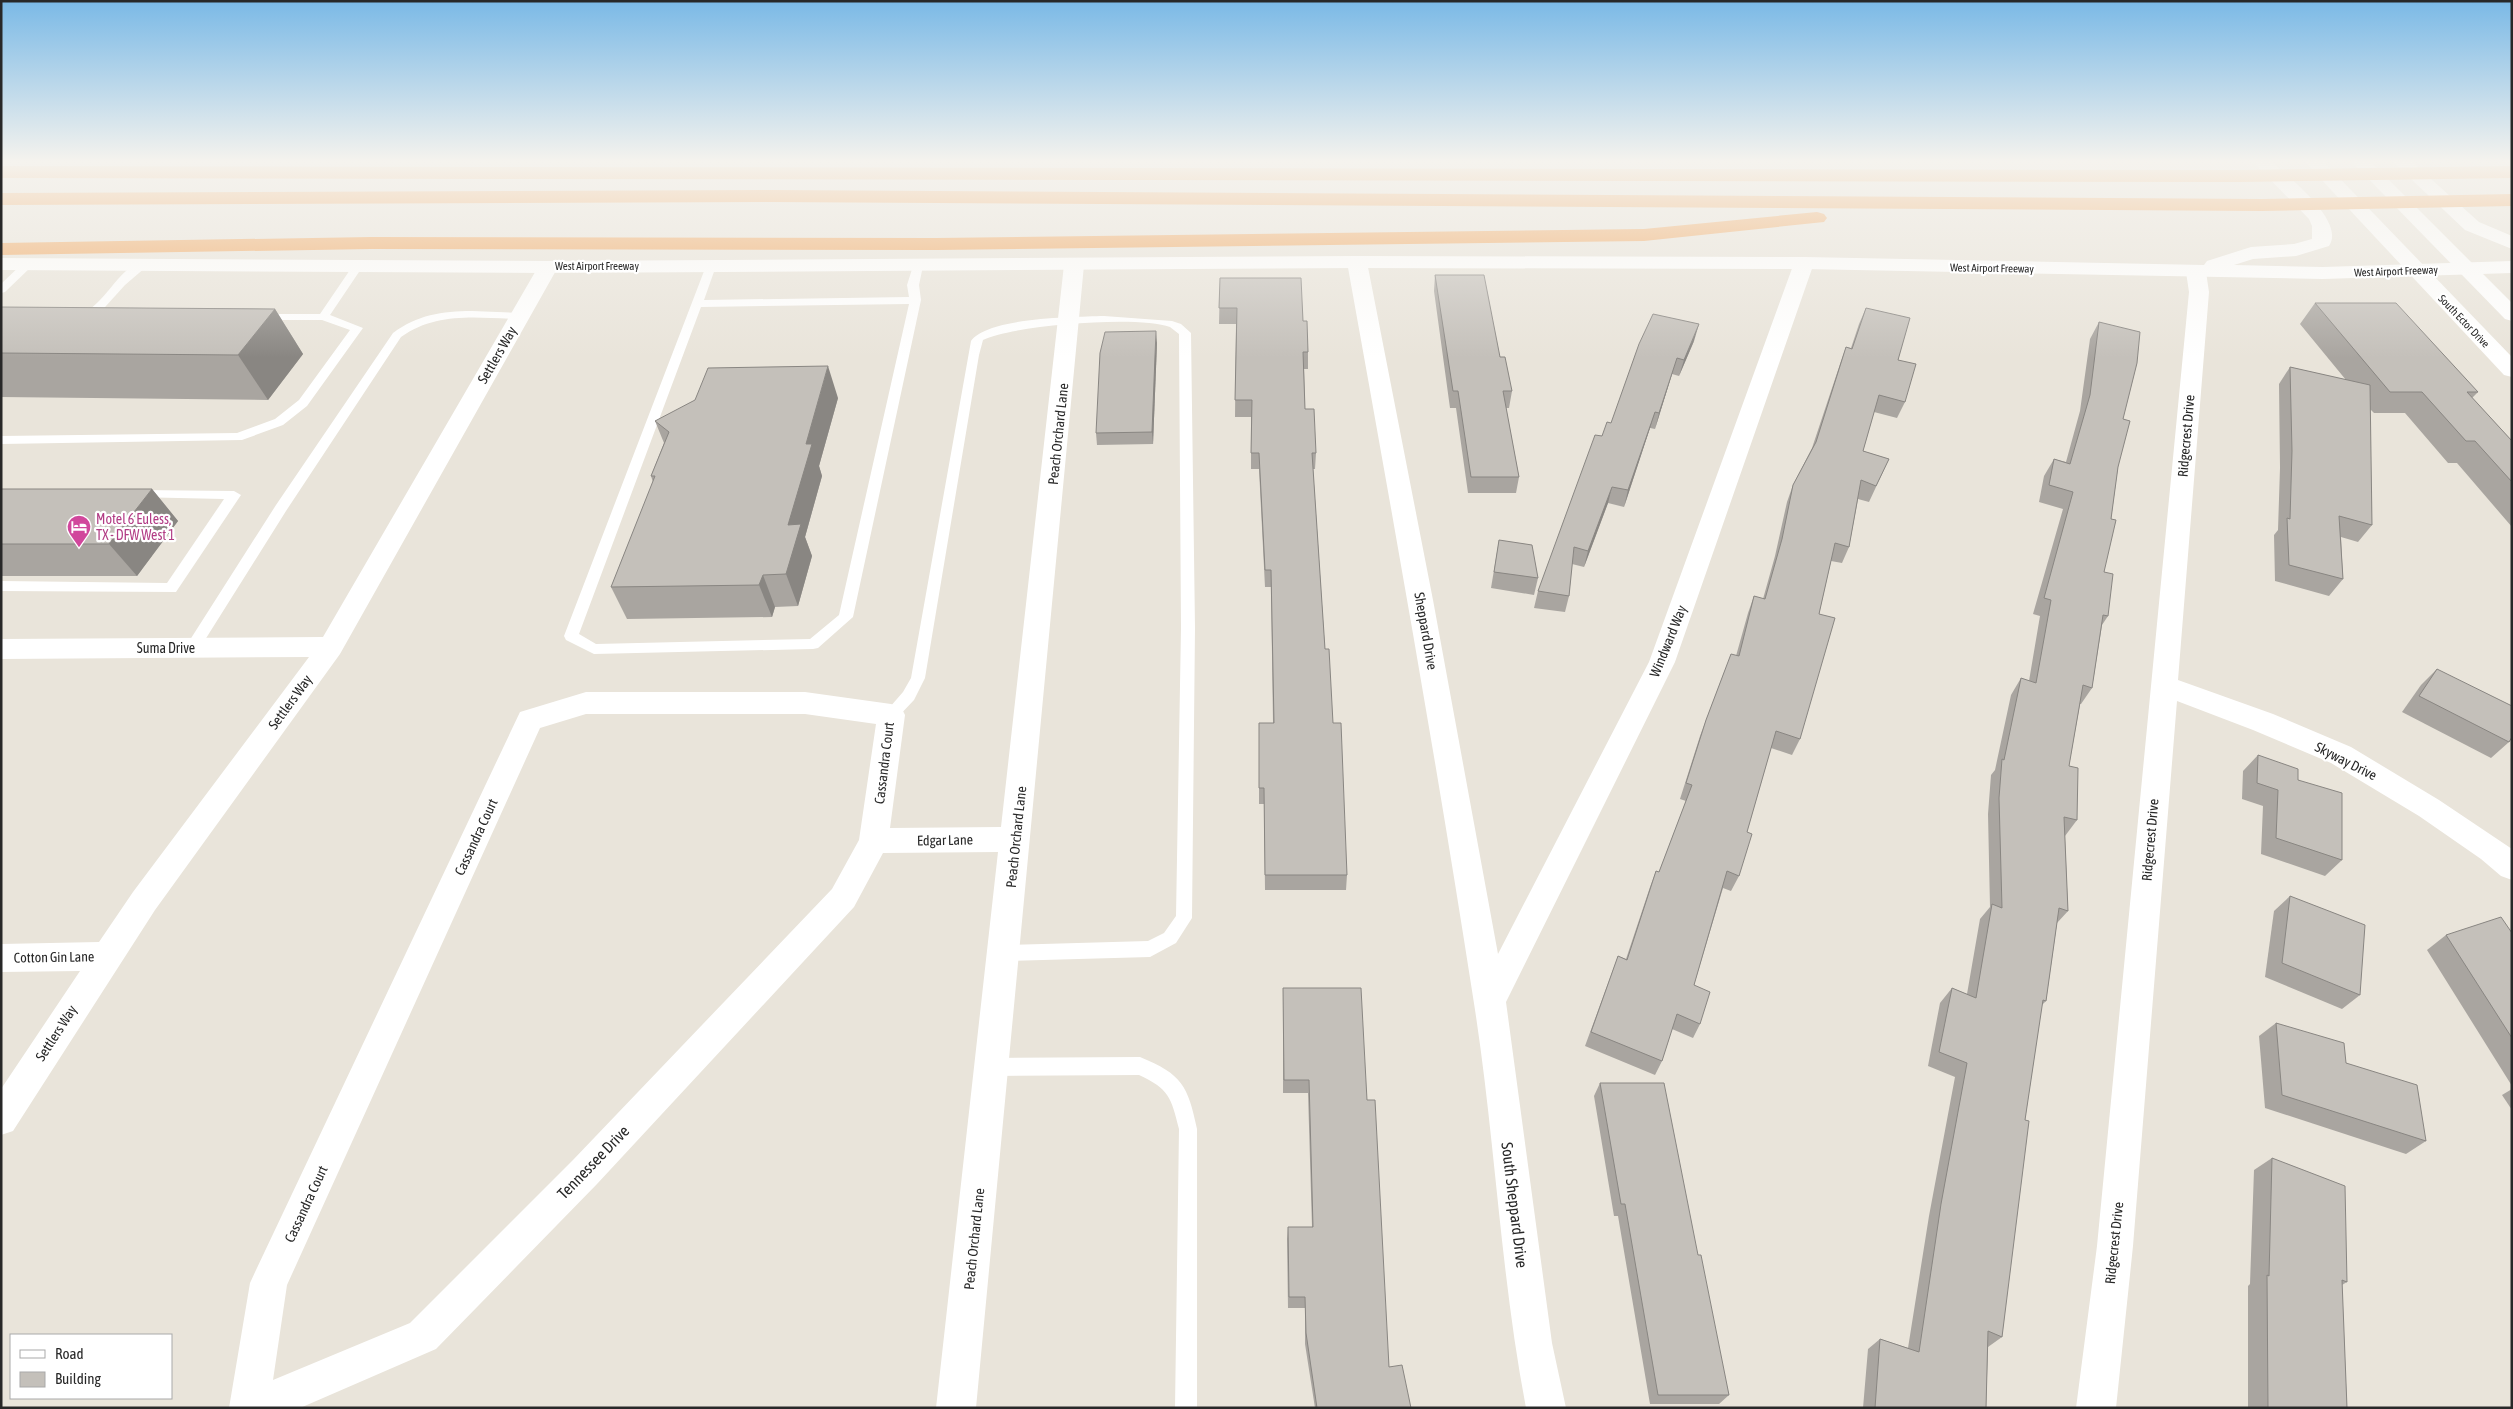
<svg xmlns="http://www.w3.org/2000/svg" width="2513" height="1409" viewBox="0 0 2513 1409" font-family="'Asap Condensed',sans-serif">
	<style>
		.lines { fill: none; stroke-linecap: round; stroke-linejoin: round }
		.service { fill: #fff; fill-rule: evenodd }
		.minor { fill: #fff; fill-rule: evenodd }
		.tertiary { fill: #fff; fill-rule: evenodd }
		.secondary { fill: #fff; fill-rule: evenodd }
		.motorway { fill: #f0a65f; fill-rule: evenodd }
		.wall { fill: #a9a5a0 }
		.shaded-wall { fill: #898682 }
		.building { fill: #c4c0ba; stroke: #898682 }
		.labels { text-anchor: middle; stroke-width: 4.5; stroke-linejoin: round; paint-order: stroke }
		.far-street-label { font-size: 11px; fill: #282828; stroke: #fff }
		.street-label { font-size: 14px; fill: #282828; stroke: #fff }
		.hotel-label { font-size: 14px; fill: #b23c85; stroke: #fff; text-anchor: start }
		.near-street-label { font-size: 16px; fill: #282828; stroke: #fff }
	</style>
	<rect width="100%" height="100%" fill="#e9e4da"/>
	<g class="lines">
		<g class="service">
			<path d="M 28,261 L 33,264 L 32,266 L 5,292 L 1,293 L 1,284 L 24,262 Z"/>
			<path d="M 142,262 L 147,265 L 146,267 L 125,285 L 96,317 L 78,319 L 78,315 C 104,308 117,268 142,262 Z"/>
			<path d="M 358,263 L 363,266 L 330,315 L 363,328 L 307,406 L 283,425 L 242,440 L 1,444 L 1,436 L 237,433 L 275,419 L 299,400 L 350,330 L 322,320 L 261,320 L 255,317 L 261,314 L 320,314 L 354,264 Z"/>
			<path d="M 711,263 L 716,266 L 704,300 L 909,297 L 907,285 L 913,266 L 918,263 L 923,266 L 919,285 L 921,300 L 853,617 L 818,648 L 813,649 L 594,654 L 566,640 L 564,636 L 706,266 ZM 909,304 L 839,615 L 810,639 L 596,644 L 579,634 L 701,307 Z"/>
			<path d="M 472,311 L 520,313 L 526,316 L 520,319 C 478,318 437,311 401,337 L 286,511 L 198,651 L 188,651 L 186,647 L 188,643 L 276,505 L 393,333 C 417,315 442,311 472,311 Z"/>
			<path d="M 1104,316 L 1172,321 L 1181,324 L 1191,333 L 1195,628 L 1192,918 L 1176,943 L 1150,957 L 1004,961 L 998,958 L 995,953 L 998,948 L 1004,945 L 1148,941 L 1164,933 L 1176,916 L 1181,628 L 1179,334 C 1176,332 1173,329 1170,327 C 1139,315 1013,325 983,340 L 979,355 L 925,678 L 914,700 L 896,719 L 886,719 L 883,715 L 903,692 L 911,678 L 971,341 C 988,317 1075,317 1104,316 Z"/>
			<path d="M 138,490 L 234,491 L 241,495 L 176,592 L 1,591 L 1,581 L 167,583 L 224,499 L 133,497 L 131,494 L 133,491 Z"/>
			<path d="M 1140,1057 C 1182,1074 1188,1086 1197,1129 L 1197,1408 L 1175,1408 L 1179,1129 C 1171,1097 1169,1089 1139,1075 L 992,1076 L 986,1073 L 983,1067 L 986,1061 L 992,1058 Z"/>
		</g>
		<g class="minor">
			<path d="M 1357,256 L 1364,258 L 1367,262 L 1433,600 L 1498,954 L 1649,662 L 1794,263 L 1797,259 L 1804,257 L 1811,259 L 1814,263 L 1675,662 L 1506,1002 L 1552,1343 L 1566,1408 L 1526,1408 C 1500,1272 1495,1134 1473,997 C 1435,752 1391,507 1347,262 L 1350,258 Z"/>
			<path d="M 1074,259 L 1081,261 L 1084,265 L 976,1408 L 936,1408 L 998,852 L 883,853 L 854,907 L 597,1184 L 436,1349 L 300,1408 L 229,1408 L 250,1283 L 256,1270 L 520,712 L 586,692 L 805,692 L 891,704 L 901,707 L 905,715 L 890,828 L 1001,827 L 1064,265 L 1067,261 ZM 586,714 L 805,714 L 876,724 L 859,840 L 832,889 L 573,1160 L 410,1323 L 273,1380 L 287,1285 L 540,728 Z"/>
			<path d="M 548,261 L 555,263 L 558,267 L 340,654 L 155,910 L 13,1131 L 1,1135 L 1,1089 L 80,971 L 1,972 L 1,944 L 99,942 L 133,892 L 309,657 L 1,659 L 1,639 L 323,637 L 538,267 L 541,263 Z"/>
			<path d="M 2196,266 L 2203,268 L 2206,272 L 2209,292 L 2178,680 L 2273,714 L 2351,747 L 2439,800 L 2512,849 L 2512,880 L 2501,876 L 2481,859 L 2419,816 L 2331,763 L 2253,730 L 2177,701 L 2133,1246 L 2116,1408 L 2076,1408 L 2097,1246 L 2189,292 L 2186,272 L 2189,268 Z"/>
		</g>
		<g class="tertiary">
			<path d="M 2304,161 L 2323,161 L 2512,357 L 2512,377 L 2504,375 Z"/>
			<path d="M 2351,161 L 2370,161 L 2512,303 L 2512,321 L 2505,319 Z"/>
		</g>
		<g class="secondary">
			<path d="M 2252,161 L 2271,161 C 2288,177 2346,221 2329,246 L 2296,256 L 2253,259 L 2234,265 L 2323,267 L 2512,261 L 2512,273 L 2323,279 L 1804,269 L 1357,268 L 548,273 L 1,270 L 1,258 L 548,261 L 1357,256 L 1804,257 L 2204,265 L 2207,261 L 2251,247 L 2294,244 L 2312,239 L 2312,226 L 2309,219 Z"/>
			<path d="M 2392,161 L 2411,161 L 2479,222 L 2512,236 L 2512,249 L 2465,230 Z"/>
		</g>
		<g class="motorway">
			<path d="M 1,166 L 2239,170 L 2512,166 L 2512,178 L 2239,182 L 1,178 Z"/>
			<path d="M 771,190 L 2262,199 L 2512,194 L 2512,206 L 2262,211 L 771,202 L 1,205 L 1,193 Z"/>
			<path d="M 1817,212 L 1824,214 L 1827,218 L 1824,222 L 1644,241 L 936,250 L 371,249 L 1,255 L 1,243 L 371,237 L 936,238 L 1644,229 Z"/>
		</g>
	</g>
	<g class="wall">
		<path d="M 1435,275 L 1500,357 L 1512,391 L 1509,408 L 1506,408 L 1519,477 L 1516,493 L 1468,493 L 1456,408 L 1450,408 L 1434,291 Z"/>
		<path d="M 1220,278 L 1303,321 L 1308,352 L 1308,369 L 1304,369 L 1305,409 L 1316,453 L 1315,469 L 1313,469 L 1325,649 L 1347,875 L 1346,890 L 1265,890 L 1264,804 L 1259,804 L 1259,723 L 1273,723 L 1271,587 L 1265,587 L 1259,469 L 1251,469 L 1251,417 L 1235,417 L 1236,324 L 1219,324 Z"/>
		<path d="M 2315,303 L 2478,392 L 2472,398 L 2512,441 L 2512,527 L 2457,463 L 2448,463 L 2405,413 L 2374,413 L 2370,409 L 2372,525 L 2358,542 L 2341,537 L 2343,579 L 2329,596 L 2275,581 L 2274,535 L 2278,530 L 2280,468 L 2279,384 L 2290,367 L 2346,380 L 2300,324 Z"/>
		<path d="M 1,307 L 275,309 L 303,354 L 268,400 L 1,397 Z"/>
		<path d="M 1866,308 L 1898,360 L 1905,402 L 1897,418 L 1874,412 L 1863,451 L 1889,459 L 1869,502 L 1858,499 L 1849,547 L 1842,563 L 1831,561 L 1819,614 L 1800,739 L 1792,755 L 1771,748 L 1747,832 L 1739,876 L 1731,891 L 1723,888 L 1694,985 L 1700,1024 L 1693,1038 L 1672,1029 L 1662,1061 L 1655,1075 L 1585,1046 L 1618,956 L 1626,959 L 1650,887 L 1656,871 L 1659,872 L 1686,801 L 1680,799 L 1700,736 L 1725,670 L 1736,656 L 1748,613 L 1754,596 L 1763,599 L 1775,556 L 1787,502 L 1793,485 L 1812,448 L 1840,364 L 1846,347 L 1851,348 L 1859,324 Z"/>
		<path d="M 2099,322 L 2123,419 L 2118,467 L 2104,572 L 2108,616 L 2102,625 L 2092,688 L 2081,704 L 2080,704 L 2069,766 L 2077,820 L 2065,836 L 2068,911 L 2057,923 L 2046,1001 L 2042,1005 L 2025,1120 L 2002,1337 L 1988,1347 L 1986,1408 L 1863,1408 L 1868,1349 L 1880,1339 L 1908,1348 L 1929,1216 L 1955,1077 L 1928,1066 L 1940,1003 L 1952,988 L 1967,994 L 1980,919 L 1990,907 L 1988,814 L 1991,775 L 1995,770 L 2011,695 L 2021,678 L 2029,681 L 2040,616 L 2033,614 L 2063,509 L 2039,502 L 2044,476 L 2054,459 L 2066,462 L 2080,411 L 2090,339 Z"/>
		<path d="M 1694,341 L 1679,376 L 1672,374 L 1655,429 L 1650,428 L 1624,507 L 1608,503 L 1584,567 L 1572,564 L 1569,596 L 1565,612 L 1534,608 L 1538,591 L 1602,436 L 1611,423 Z"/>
		<path d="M 1157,343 L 1153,444 L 1097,445 L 1096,433 Z"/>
		<path d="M 838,398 L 819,466 L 822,476 L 805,537 L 812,556 L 798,606 L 775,607 L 772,617 L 627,619 L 611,587 L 653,482 L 651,476 L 664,443 L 655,421 Z"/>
		<path d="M 1,489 L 152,489 L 178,521 L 137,576 L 1,576 Z"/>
		<path d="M 1499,540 L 1538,578 L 1534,595 L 1491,588 Z"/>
		<path d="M 2437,669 L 2509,742 L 2491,758 L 2402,712 L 2421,685 Z"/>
		<path d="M 2258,755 L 2298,780 L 2342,860 L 2325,876 L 2261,854 L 2263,806 L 2242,799 L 2243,771 Z"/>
		<path d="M 2290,896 L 2360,995 L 2342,1009 L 2265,977 L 2274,911 Z"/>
		<path d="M 2512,933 L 2512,1086 L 2427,950 L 2446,935 Z"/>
		<path d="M 1283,988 L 1367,1100 L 1389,1367 L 1411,1408 L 1315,1408 L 1305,1344 L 1305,1308 L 1288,1308 L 1287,1239 L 1288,1227 L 1312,1227 L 1308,1093 L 1283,1093 Z"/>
		<path d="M 2276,1023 L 2346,1063 L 2426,1141 L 2406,1154 L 2265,1108 L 2259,1036 Z"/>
		<path d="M 1600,1083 L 1698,1255 L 1729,1395 L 1719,1404 L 1650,1404 L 1618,1216 L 1614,1216 L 1594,1096 Z"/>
		<path d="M 2512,1089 L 2512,1110 L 2502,1095 Z"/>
		<path d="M 2272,1158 L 2347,1282 L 2342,1285 L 2347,1408 L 2248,1408 L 2248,1286 L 2250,1284 L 2254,1170 Z"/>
	</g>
	<g class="shaded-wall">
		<path d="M 275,309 L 303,354 L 268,400 L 238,355 Z"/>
		<path d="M 1699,324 L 1694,341 L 1679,376 L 1684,360 Z"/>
		<path d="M 1156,331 L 1157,343 L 1153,444 L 1152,432 Z"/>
		<path d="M 1677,358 L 1672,374 L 1655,429 L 1659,413 Z"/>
		<path d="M 828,366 L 838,398 L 819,466 L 822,476 L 805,537 L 812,556 L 798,606 L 786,574 L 788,525 L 806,444 Z"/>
		<path d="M 1655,412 L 1650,428 L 1624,507 L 1628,490 Z"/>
		<path d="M 1612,487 L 1608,503 L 1584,567 L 1588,551 Z"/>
		<path d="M 152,489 L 178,521 L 137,576 L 109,544 Z"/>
		<path d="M 763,575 L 775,607 L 772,617 L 759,585 Z"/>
	</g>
	<g class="building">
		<path d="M 1435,275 L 1484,275 L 1500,357 L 1505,357 L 1512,391 L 1503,391 L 1519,477 L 1471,477 L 1458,391 L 1453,391 Z"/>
		<path d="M 1220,278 L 1301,278 L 1303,321 L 1307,321 L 1308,352 L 1303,352 L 1305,409 L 1314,409 L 1316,453 L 1312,453 L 1325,649 L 1329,649 L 1333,723 L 1341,723 L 1347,875 L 1265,875 L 1264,788 L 1259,788 L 1259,723 L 1274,723 L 1271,570 L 1265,570 L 1259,453 L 1251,453 L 1252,400 L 1235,400 L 1237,308 L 1219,308 Z"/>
		<path d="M 2315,303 L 2396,303 L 2478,392 L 2467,392 L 2512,441 L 2512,482 L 2475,441 L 2466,441 L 2422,392 L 2390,392 Z"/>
		<path d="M 1,307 L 275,309 L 238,355 L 1,353 Z"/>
		<path d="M 1866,308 L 1910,318 L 1898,360 L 1916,364 L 1905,402 L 1879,395 L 1863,451 L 1889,459 L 1876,486 L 1861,480 L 1849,547 L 1835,543 L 1819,614 L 1835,618 L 1800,739 L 1776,731 L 1747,832 L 1752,834 L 1739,876 L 1727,871 L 1694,985 L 1710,992 L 1700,1024 L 1677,1014 L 1662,1061 L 1591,1032 L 1618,956 L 1627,960 L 1656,871 L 1659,872 L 1692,785 L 1686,783 L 1706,720 L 1731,654 L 1739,656 L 1754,596 L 1765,599 L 1782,539 L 1793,485 L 1816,442 L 1846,347 L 1852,349 Z"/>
		<path d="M 1653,314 L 1699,324 L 1684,360 L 1677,358 L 1659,413 L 1655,412 L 1628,490 L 1612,487 L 1588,551 L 1574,547 L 1569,596 L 1538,591 L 1595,435 L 1602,436 L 1607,422 L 1611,423 L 1639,344 Z"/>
		<path d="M 2099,322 L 2140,332 L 2137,363 L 2123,419 L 2130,421 L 2118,467 L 2111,519 L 2116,520 L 2104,572 L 2113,574 L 2108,616 L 2103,615 L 2092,688 L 2083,685 L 2069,766 L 2078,768 L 2077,820 L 2064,817 L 2068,911 L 2059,908 L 2046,1001 L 2043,1000 L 2025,1120 L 2029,1121 L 2002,1337 L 1988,1331 L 1986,1408 L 1875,1408 L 1880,1339 L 1919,1352 L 1941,1204 L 1967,1063 L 1939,1052 L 1952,988 L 1976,998 L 1992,904 L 2002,908 L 1999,798 L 2002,759 L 2004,760 L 2021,678 L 2036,683 L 2051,600 L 2044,598 L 2073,492 L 2049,485 L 2054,459 L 2070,464 L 2090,395 Z"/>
		<path d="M 1156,331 L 1152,432 L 1096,433 L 1100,353 L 1105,332 Z"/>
		<path d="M 828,366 L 806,444 L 812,444 L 788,525 L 801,524 L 786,574 L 763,575 L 759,585 L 611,587 L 655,476 L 651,476 L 669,432 L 655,421 L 695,400 L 708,368 Z"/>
		<path d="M 2290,367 L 2370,385 L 2372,525 L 2339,516 L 2343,579 L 2289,565 L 2287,518 L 2290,519 L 2292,451 Z"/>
		<path d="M 1,489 L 152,489 L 109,544 L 1,544 Z"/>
		<path d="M 1499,540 L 1532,545 L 1538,578 L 1494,572 Z"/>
		<path d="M 2437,669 L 2512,706 L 2512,737 L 2509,742 L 2419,696 Z"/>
		<path d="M 2258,755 L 2298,769 L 2298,780 L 2342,793 L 2342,860 L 2276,838 L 2278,790 L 2257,783 Z"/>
		<path d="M 2290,896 L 2365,925 L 2360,995 L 2282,963 Z"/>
		<path d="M 2501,917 L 2512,933 L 2512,1038 L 2446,935 Z"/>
		<path d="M 1283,988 L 1361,988 L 1367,1100 L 1375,1100 L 1389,1367 L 1402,1365 L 1411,1408 L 1317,1408 L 1306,1333 L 1305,1297 L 1289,1297 L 1288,1227 L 1313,1227 L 1309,1080 L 1284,1080 Z"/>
		<path d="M 2276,1023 L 2344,1043 L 2346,1063 L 2417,1085 L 2426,1141 L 2282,1095 Z"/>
		<path d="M 1600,1083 L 1664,1083 L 1698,1255 L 1701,1255 L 1729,1395 L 1658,1395 L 1625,1204 L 1621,1204 Z"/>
		<path d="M 2272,1158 L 2345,1186 L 2347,1282 L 2342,1280 L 2347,1408 L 2268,1408 L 2267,1275 L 2269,1276 Z"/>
	</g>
	<linearGradient id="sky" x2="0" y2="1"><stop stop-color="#7ab9e6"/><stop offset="0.45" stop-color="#f5f3ee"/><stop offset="1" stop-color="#f5f3ee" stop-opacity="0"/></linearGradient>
	<rect width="2513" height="358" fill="url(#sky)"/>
	<defs>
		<symbol id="hotel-pin" viewBox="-11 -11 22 30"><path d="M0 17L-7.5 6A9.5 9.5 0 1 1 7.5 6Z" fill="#d1479c" stroke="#fff"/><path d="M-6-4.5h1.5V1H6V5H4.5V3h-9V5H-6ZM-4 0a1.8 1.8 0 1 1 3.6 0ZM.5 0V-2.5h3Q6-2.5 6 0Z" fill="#fff"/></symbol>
	</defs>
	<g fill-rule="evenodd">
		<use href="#hotel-pin" x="65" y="513" width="28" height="38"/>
	</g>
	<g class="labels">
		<g class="far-street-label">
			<text x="597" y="270">West Airport Freeway</text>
			<text transform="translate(1992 268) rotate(1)" y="4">West Airport Freeway</text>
			<text transform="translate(2396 271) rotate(-2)" y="4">West Airport Freeway</text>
			<text transform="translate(2464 321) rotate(46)" y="4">South Ector Drive</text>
		</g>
		<g class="street-label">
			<text transform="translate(497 355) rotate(-60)" y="5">Settlers Way</text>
			<text transform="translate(1058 434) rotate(-84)" y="5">Peach Orchard Lane</text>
			<text transform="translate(2186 436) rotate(-85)" y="5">Ridgecrest Drive</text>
			<text transform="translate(1426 631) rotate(80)" y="5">Sheppard Drive</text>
			<text transform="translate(1668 641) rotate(-68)" y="5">Windward Way</text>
			<text x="166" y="653">Suma Drive</text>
			<text transform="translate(290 702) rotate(-54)" y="5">Settlers Way</text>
			<text transform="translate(2346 761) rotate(27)" y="5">Skyway Drive</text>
			<text transform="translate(884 763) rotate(-83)" y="5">Cassandra Court</text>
			<text transform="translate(476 837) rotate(-65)" y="5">Cassandra Court</text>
			<text transform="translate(1016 837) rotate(-84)" y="5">Peach Orchard Lane</text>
			<text transform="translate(945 840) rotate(-1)" y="5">Edgar Lane</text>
			<text transform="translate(2150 840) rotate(-85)" y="5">Ridgecrest Drive</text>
			<text transform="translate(54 957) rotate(-1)" y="5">Cotton Gin Lane</text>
			<text transform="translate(56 1033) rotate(-57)" y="5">Settlers Way</text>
			<text transform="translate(306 1204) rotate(-65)" y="5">Cassandra Court</text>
			<text transform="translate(974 1239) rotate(-84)" y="5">Peach Orchard Lane</text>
			<text transform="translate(2114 1243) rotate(-84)" y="5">Ridgecrest Drive</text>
		</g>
		<g class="hotel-label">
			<text x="96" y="524">Motel 6 Euless,<tspan x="96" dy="16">TX - DFW West 1</tspan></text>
		</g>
		<g class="near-street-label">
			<text transform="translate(593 1162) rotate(-46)" y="6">Tennessee Drive</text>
			<text transform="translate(1515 1205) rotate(83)" y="6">South Sheppard Drive</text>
		</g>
	</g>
	<rect width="2513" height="1409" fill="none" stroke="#282828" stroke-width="5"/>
	<rect x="10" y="1334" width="162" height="65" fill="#ffffff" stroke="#a9a9a9"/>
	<rect x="20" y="1350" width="25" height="8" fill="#ffffff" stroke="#a9a9a9"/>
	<text x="55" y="1359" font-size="15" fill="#282828">Road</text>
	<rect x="20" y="1372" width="25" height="15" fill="#c4c0ba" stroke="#a9a9a9"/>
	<text x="55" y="1384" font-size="15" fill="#282828">Building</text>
</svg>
